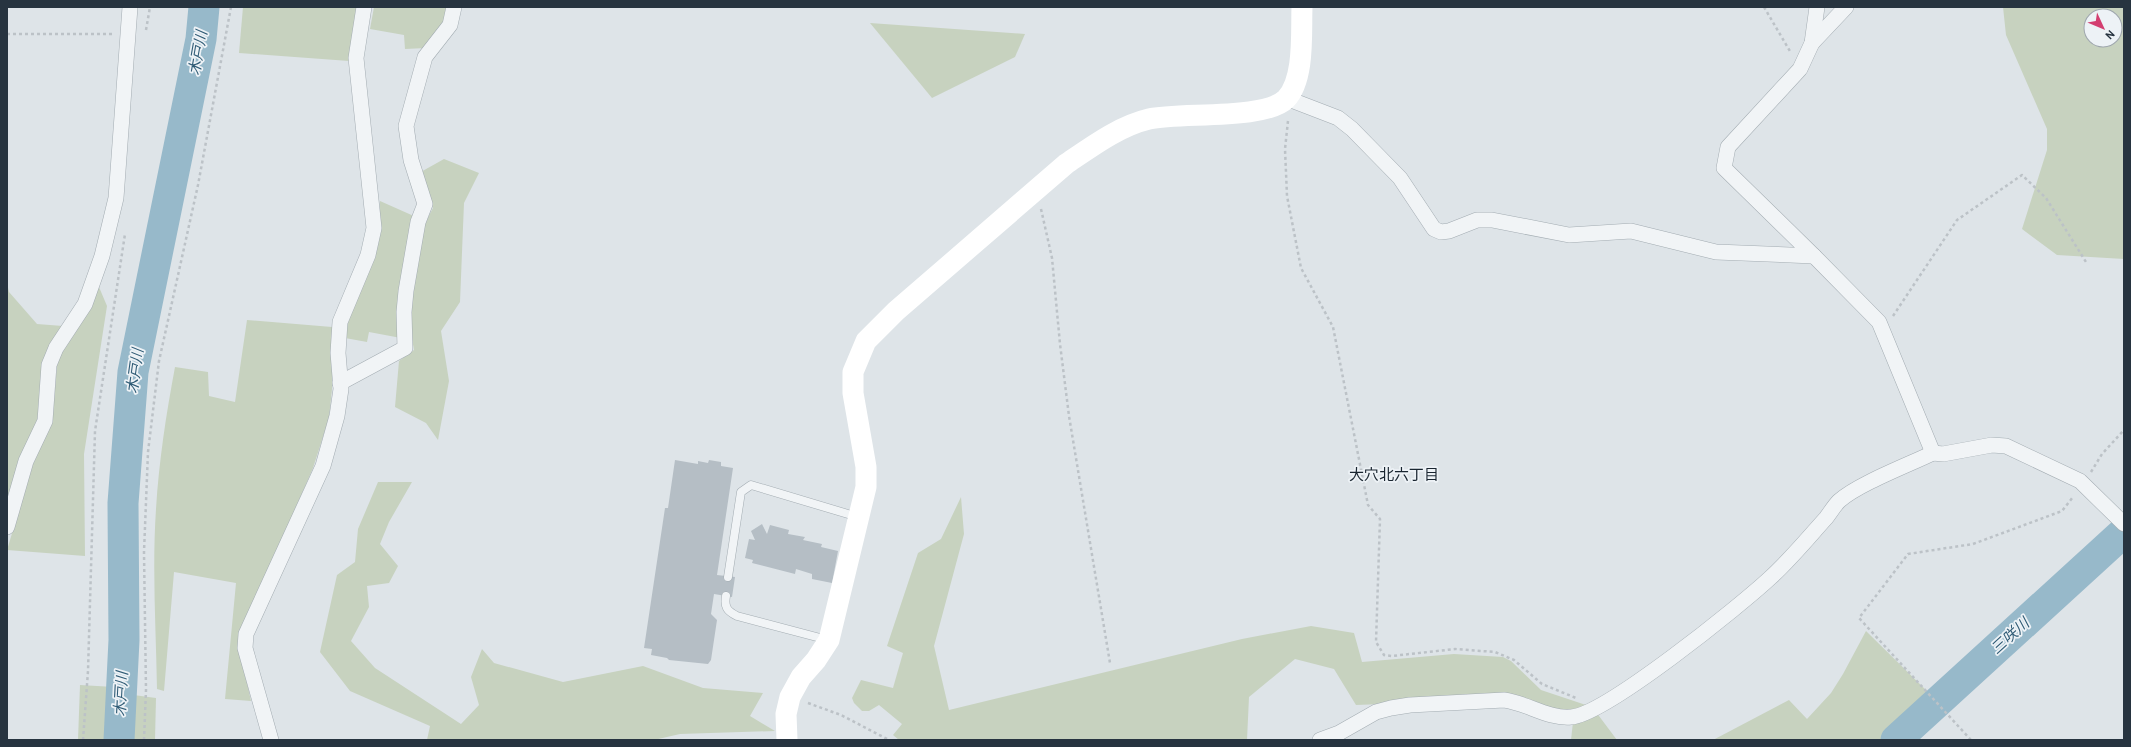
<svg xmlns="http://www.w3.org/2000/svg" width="2131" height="747" viewBox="0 0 2131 747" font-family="Overpass,'Noto Sans JP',sans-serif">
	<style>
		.green { fill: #c7d2bf; fill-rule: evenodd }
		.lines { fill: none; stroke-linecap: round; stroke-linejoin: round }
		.river { stroke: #97b9ca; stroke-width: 31 }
		.building { fill: #b5bec5 }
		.lane-casing { stroke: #a3acb2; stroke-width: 9 }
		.street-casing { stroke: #a3acb2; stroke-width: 16 }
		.path { stroke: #bcc2c7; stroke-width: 2.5; stroke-dasharray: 3 3; stroke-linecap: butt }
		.lane { stroke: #f1f4f6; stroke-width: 8 }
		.street { stroke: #f1f4f6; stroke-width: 15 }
		.secondary { stroke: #fff; stroke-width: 21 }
		.labels { text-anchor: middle; stroke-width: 3.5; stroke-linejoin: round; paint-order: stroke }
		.water-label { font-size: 15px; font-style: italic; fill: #2f5b75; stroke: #edf2f6 }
		.neighbourhood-label { font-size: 15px; fill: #192530; stroke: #edf2f6 }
	</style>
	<rect width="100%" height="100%" fill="#dee4e8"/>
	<g class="green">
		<path d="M 243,7 L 358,7 L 349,61 L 239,53 Z"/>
		<path d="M 374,7 L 450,7 L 446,23 L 426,48 L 405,49 L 404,35 L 370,29 Z"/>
		<path d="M 2003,7 L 2124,7 L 2124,259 L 2057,255 L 2022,229 L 2047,150 L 2047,129 L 2006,35 ZM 2091,16 L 2115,16 L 2115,40 L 2091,40 Z"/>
		<path d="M 870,23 L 1025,34 L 1015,57 L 932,98 Z"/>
		<path d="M 444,159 L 479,173 L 464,203 L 460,302 L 441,331 L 449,381 L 438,440 L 426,423 L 395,407 L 399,361 L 414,350 L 407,310 L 424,225 L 433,208 L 419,173 Z"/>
		<path d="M 380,201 L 416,217 L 401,338 L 369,332 L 367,342 L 345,338 L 351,304 L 378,231 Z"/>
		<path d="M 7,283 L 9,292 L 37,324 L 63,326 L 39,420 L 7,506 Z"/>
		<path d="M 99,287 L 107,306 L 84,454 L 85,556 L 7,550 L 33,464 L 52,422 L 57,365 L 62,350 L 73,335 Z"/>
		<path d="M 247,320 L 332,327 L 332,389 L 329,418 L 313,468 L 238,641 L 251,701 L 225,699 L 236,583 L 174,572 L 164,691 L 157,689 C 156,630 152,569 156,509 C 159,461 166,415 175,367 L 208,372 L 209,396 L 235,402 Z"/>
		<path d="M 378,482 L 412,482 L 389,522 L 380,544 L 398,566 L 389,583 L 367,586 L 369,607 L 351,641 L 375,668 L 461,724 L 479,705 L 471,677 L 482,649 L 494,663 L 563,682 L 643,666 L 703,688 L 763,693 L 750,716 L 775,731 L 680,734 L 654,740 L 427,740 L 430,726 L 350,691 L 320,652 L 337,575 L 355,562 L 358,529 Z"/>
		<path d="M 961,497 L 964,534 L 934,646 L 949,710 L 1242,639 L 1311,626 L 1354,633 L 1362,662 L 1454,654 L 1503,657 L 1511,661 L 1541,690 L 1589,706 L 1570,713 L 1542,708 L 1409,703 L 1356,705 L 1334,669 L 1295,659 L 1249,697 L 1247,740 L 899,740 L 893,735 L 902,724 L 879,705 L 869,711 L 862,711 L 854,703 L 852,698 L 861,680 L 893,688 L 903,653 L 887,646 L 918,553 L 941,539 Z"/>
		<path d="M 1866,631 L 1933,697 L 1886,740 L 1713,740 L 1789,700 L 1807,719 L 1831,693 L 1843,674 Z"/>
		<path d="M 80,685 L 114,687 L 109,740 L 78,740 Z"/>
		<path d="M 126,694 L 156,698 L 155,740 L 122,740 Z"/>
		<path d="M 1596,712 L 1617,740 L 1571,740 L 1573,722 Z"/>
	</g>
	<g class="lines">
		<g class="river">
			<path d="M 119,740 L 124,640 L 123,503 L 133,372 L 201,39 L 204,7"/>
			<path d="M 1896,740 L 2124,532"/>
		</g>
	</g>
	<g class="building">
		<path d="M 675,460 L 698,464 L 698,461 L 708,463 L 709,460 L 721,462 L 721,466 L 733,468 L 717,575 L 735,577 L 732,597 L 714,594 L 711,614 L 717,620 L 711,660 L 708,664 L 669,660 L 667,658 L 651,655 L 652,649 L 644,648 L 665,508 L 668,508 Z"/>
		<path d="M 762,524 L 767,534 L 770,525 L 789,530 L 788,534 L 805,537 L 803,540 L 822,544 L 821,547 L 838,551 L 832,583 L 812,579 L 812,574 L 796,569 L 795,574 L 752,563 L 753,560 L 745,558 L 749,539 L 755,540 L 751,531 Z"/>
	</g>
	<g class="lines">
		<defs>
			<g id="lane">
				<path d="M 728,577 L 741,492 L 751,485 L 858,517"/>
				<path d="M 726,596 C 724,607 727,611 737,616 L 828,640"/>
			</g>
			<g id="street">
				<path d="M 1817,7 L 1812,43 L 1800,69 L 1728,147 L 1724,168 L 1814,256 L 1879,322 L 1933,453 L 1943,454 L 1992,445 L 2006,446 L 2080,481 L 2124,524"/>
				<path d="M 1812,43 L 1846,7"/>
				<path d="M 1286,98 L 1338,118 L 1352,129 L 1400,178 L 1434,229 L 1441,232 L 1449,231 L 1477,220 L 1492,220 L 1569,235 L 1631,231 L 1716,252 L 1814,256"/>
				<path d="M 340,383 L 405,348 L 404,312 L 406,291 L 418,222 L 425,204 L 411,160 L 406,126 L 425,57 L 450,25 L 454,7"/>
				<path d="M 7,527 L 26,461 L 45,421 L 49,365 L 56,348 L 85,304 L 102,256 L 116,198 L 130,7"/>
				<path d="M 271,740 L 245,648 L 246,634 L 323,466 L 337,416 L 341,389 L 338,353 L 340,322 L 368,255 L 374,228 L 356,58 L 364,7"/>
				<path d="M 1320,740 L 1339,733 L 1376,712 L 1391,708 L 1410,705 L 1504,700 C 1527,703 1548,719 1571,717 C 1605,715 1741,605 1770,578 C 1790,560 1808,538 1826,518 C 1830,513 1834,506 1839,501 C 1858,484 1908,465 1933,453"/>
			</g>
		</defs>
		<use href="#lane" class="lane-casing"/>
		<use href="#street" class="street-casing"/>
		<g class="path">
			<path d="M 1764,7 L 1791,53"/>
			<path d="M 146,30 L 150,7"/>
			<path d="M 7,34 L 112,34"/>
			<path d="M 1288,121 L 1285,149 L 1287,196 L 1301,268 L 1333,327 L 1368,505 L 1380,519 L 1376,642 L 1384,655 L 1392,656 L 1455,649 L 1495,652 L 1514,660 L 1542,684 L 1576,698"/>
			<path d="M 1041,209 L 1052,258 L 1060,344 L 1069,416 L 1110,663"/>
			<path d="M 1893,316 L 1957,220 L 2022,175 L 2046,198 L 2086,262"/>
			<path d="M 2091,472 L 2102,454 L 2124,430"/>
			<path d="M 808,703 L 841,715 L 889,740"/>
			<path d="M 83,740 L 88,671 L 95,431 L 125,234"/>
			<path d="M 144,740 L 146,690 L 144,552 L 148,452 L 159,361 L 198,185 L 231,7"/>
			<path d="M 1971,740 L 1859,618 L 1908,554 L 1973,544 L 2062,511 L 2073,497"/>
		</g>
		<use href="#lane" class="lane"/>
		<use href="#street" class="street"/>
		<path class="secondary" d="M 787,740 L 786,714 L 790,697 L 801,677 L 816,660 L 829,640 L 866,487 L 866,467 L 853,393 L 853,372 L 866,341 L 896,311 L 1066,164 C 1091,147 1119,126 1149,119 C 1180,112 1265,120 1286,99 C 1305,79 1301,32 1302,7"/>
	</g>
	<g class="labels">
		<g class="water-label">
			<text transform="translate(198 53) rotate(-80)" y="5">木戸川</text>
			<text transform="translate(135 371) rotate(-82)" y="5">木戸川</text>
			<text transform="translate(2010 636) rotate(-42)" y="5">三咲川</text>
			<text transform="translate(121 694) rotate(-87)" y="5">木戸川</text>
		</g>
		<g class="neighbourhood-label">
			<text x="1394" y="480">大穴北六丁目</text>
		</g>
	</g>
	<rect width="2131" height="747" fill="none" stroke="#273440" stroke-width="16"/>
	<g transform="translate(2103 28) rotate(134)"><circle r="19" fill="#edf2f6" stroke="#9ea6ad"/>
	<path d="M0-3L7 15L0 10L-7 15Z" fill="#d33e70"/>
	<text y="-6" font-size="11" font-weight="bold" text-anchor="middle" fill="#273440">N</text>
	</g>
</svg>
